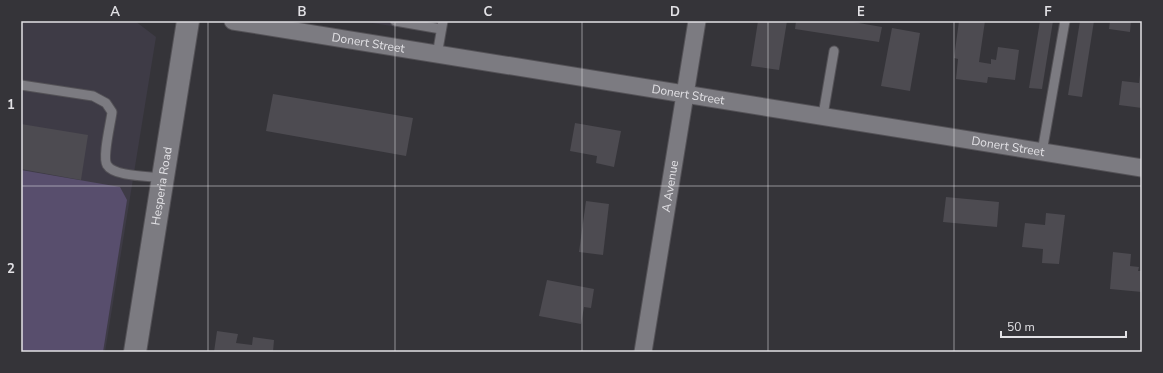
<svg xmlns="http://www.w3.org/2000/svg" width="1163" height="373" viewBox="0 0 1163 373" font-family="'Nunito Sans',sans-serif">
	<style>
		.built { fill: #3e3b46 }
		.green { fill: #584e6d }
		.building { fill: #4d4b51 }
		.lines { fill: none; stroke-linecap: round; stroke-linejoin: round }
		.service-casing { stroke: #545257; stroke-width: 11 }
		.minor-casing { stroke: #545257; stroke-width: 19 }
		.secondary-casing { stroke: #545257; stroke-width: 24 }
		.service { stroke: #7c7b81; stroke-width: 9 }
		.minor { stroke: #7c7b81; stroke-width: 17 }
		.secondary { stroke: #7c7b81; stroke-width: 22 }
		.grid { fill: none; stroke: #e2e1e5; stroke-width: 1; stroke-opacity: 0.55 }
		.labels { text-anchor: middle; stroke-width: 3; stroke-linejoin: round; paint-order: stroke }
		.street-label { font-size: 12px; fill: #e2e1e5; stroke: #353439 }
		.neatline { fill: none; stroke: #e2e1e5; stroke-width: 1.5 }
		.grid-label { font-size: 13px; text-anchor: middle; font-weight: bold; fill: #e2e1e5 }
	</style>
	<rect width="100%" height="100%" fill="#353439"/>
	<g class="built">
		<path d="M 21,21 L 135,21 L 156,37 L 105,352 L 21,352 Z"/>
		<path d="M 360,21 L 437,21 L 435,33 Z"/>
	</g>
	<path class="green" d="M 21,170 L 120,187 L 127,200 L 103,352 L 21,352 Z"/>
	<g class="building">
		<path d="M 758,21 L 787,21 L 779,70 L 751,66 Z"/>
		<path d="M 796,21 L 847,21 L 882,27 L 879,42 L 795,29 Z"/>
		<path d="M 959,21 L 985,21 L 979,62 L 991,64 L 991,59 L 996,60 L 998,47 L 1019,50 L 1015,80 L 988,77 L 987,83 L 956,79 L 958,59 L 954,58 Z"/>
		<path d="M 1040,21 L 1053,21 L 1042,89 L 1029,88 Z"/>
		<path d="M 1080,21 L 1094,21 L 1082,97 L 1068,95 Z"/>
		<path d="M 1110,21 L 1131,21 L 1130,32 L 1109,29 Z"/>
		<path d="M 892,28 L 920,33 L 910,91 L 881,86 Z"/>
		<path d="M 1141,67 L 1142,108 L 1119,105 L 1122,81 L 1139,83 Z"/>
		<path d="M 273,94 L 413,118 L 406,156 L 266,131 Z"/>
		<path d="M 575,123 L 621,131 L 614,167 L 596,163 L 597,156 L 570,151 Z"/>
		<path d="M 21,124 L 88,135 L 81,180 L 21,169 Z"/>
		<path d="M 946,197 L 999,202 L 997,227 L 943,222 Z"/>
		<path d="M 586,201 L 609,204 L 603,255 L 579,252 Z"/>
		<path d="M 1046,213 L 1065,215 L 1059,264 L 1042,263 L 1043,249 L 1022,247 L 1025,223 L 1045,225 Z"/>
		<path d="M 1113,252 L 1131,254 L 1130,266 L 1139,267 L 1138,271 L 1142,271 L 1142,292 L 1110,289 Z"/>
		<path d="M 547,280 L 594,289 L 591,308 L 584,307 L 581,324 L 539,316 Z"/>
		<path d="M 217,331 L 238,334 L 236,343 L 252,345 L 253,337 L 274,340 L 273,352 L 214,352 Z"/>
	</g>
	<g class="lines">
		<defs>
			<g id="service">
				<path d="M 395,21 L 441,29"/>
				<path d="M 437,55 L 443,21"/>
				<path d="M 21,85 L 93,96 L 106,103 L 112,112 C 111,122 102,157 107,165 C 114,177 150,176 163,178"/>
				<path d="M 823,115 L 834,51"/>
				<path d="M 1042,152 L 1065,21"/>
			</g>
			<g id="minor">
				<path id="s1" d="M 233,21 L 1142,168"/>
				<path id="s2" d="M 643,352 L 697,21"/>
			</g>
			<g id="secondary">
				<path id="s3" d="M 135,352 L 188,21"/>
			</g>
		</defs>
		<use href="#service" class="service-casing"/>
		<use href="#minor" class="minor-casing"/>
		<use href="#secondary" class="secondary-casing"/>
		<use href="#service" class="service"/>
		<use href="#minor" class="minor"/>
		<use href="#secondary" class="secondary"/>
	</g>
	<path class="grid" d="M 208,21 L 208,352M 395,21 L 395,352M 582,21 L 582,352M 768,21 L 768,352M 954,21 L 954,352M 21,186 L 1142,186"/>
	<g class="labels">
		<g class="street-label">
			<text dy="4" stroke="none"><textPath href="#s1" startOffset="137">Donert Street</textPath></text>
			<text dy="4" stroke="none"><textPath href="#s1" startOffset="461">Donert Street</textPath></text>
			<text dy="4" stroke="none"><textPath href="#s1" startOffset="785">Donert Street</textPath></text>
			<text dy="4" stroke="none"><textPath href="#s2" startOffset="168">A Avenue</textPath></text>
			<text dy="4" stroke="none"><textPath href="#s3" startOffset="168">Hesperia Road</textPath></text>
		</g>
	</g>
	<rect width="1163" height="373" fill="none" stroke="#353439" stroke-width="44"/>
	<path d="M1001 331v6h125v-6" fill="none" stroke="#e2e1e5" stroke-width="2"/>
	<text x="1007" y="331" font-size="12" fill="#e2e1e5" stroke="#353439" stroke-width="3" paint-order="stroke">50 m</text>
	<rect x="22" y="22" width="1119" height="329" class="neatline"/>
	<g class="grid-label">
		<text x="115" y="16">A</text>
		<text x="302" y="16">B</text>
		<text x="488" y="16">C</text>
		<text x="675" y="16">D</text>
		<text x="861" y="16">E</text>
		<text x="1048" y="16">F</text>
		<text x="11" y="109">1</text>
		<text x="11" y="273">2</text>
	</g>
</svg>
